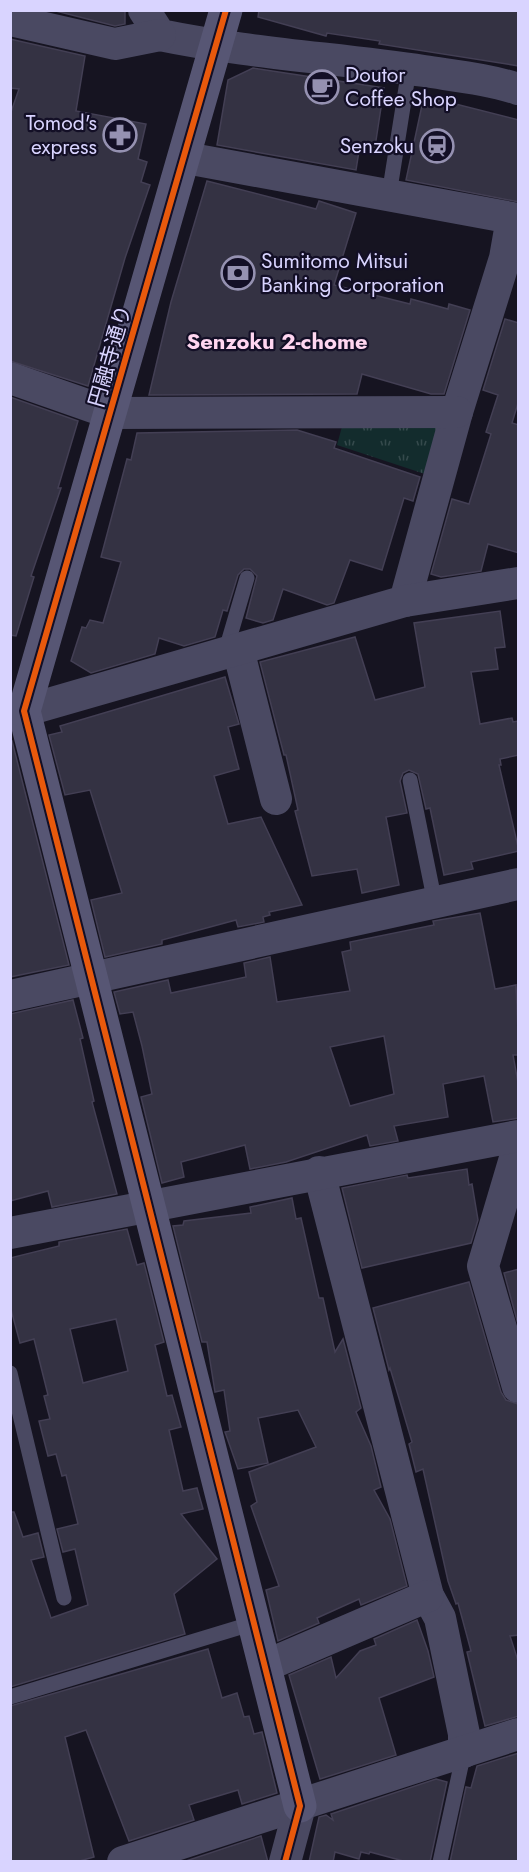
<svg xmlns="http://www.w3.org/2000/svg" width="529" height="1872" viewBox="0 0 529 1872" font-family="Jost,'Noto Sans JP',sans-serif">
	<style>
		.park { fill: url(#park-tufts) }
		.building { fill: #343243; stroke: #433f54; stroke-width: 1.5; fill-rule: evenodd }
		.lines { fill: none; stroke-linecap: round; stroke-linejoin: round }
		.lane { stroke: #4a4962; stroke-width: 15 }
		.street { stroke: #4a4962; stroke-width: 32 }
		.secondary { stroke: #575674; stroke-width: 33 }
		.cycleway-casing { stroke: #130f26; stroke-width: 10 }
		.cycleway { stroke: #e8590c; stroke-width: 6 }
		.labels { text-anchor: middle; stroke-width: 4.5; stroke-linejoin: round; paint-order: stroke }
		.poi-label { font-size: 21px; fill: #d9d4ff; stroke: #130f26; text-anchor: start }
		.street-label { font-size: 21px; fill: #d9d4ff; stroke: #130f26 }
		.neighbourhood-label { font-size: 22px; font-weight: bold; fill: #ffd6f0; stroke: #130f26 }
	</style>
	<defs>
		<pattern id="park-tufts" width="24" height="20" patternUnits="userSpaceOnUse" patternTransform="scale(1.5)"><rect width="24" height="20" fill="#132c2d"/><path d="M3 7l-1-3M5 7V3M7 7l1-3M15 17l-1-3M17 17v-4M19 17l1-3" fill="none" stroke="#354a4c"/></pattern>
	</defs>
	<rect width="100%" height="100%" fill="#161421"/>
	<path class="park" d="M 437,420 L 442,431 L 428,475 L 337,445 L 343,423 Z"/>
	<g class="building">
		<path d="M 52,10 L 125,10 L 125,24 L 115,26 Z"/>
		<path d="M 259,10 L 519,10 L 519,66 L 379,44 L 380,41 L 327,33 L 326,36 L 258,17 Z"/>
		<path d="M 10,39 L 85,56 L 76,111 L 146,124 L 138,159 L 147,162 L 141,182 L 150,185 L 125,258 L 88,386 L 10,361 L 10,115 L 19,89 L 10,88 Z"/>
		<path d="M 253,68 L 384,88 L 375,147 L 360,145 L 356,170 L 217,145 L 228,80 Z"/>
		<path d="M 424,96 L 519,120 L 519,202 L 406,180 Z"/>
		<path d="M 207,181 L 316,209 L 319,201 L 356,213 L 334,285 L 410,304 L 411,299 L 448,309 L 449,304 L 470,310 L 444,394 L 431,394 L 362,374 L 357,394 L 149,395 L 171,302 Z"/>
		<path d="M 505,319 L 519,323 L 519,400 L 512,423 L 519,425 L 519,553 L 488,544 L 481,571 L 441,577 L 431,574 L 452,499 L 469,504 L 491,434 L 486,432 L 498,395 L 483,390 Z"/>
		<path d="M 10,397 L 78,421 L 58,488 L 61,488 L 31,576 L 34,577 L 16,636 L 10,635 Z"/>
		<path d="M 297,430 L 336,442 L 334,448 L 420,477 L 413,501 L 404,498 L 382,570 L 350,560 L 334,603 L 327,605 L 283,589 L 273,620 L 263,623 L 246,618 L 257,576 L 250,569 L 244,569 L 238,575 L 227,611 L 223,610 L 215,637 L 184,646 L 159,638 L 155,654 L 91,673 L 71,661 L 82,627 L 86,628 L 90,620 L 103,623 L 121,562 L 101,557 L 127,459 L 131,460 L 137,433 Z"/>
		<path d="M 500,611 L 505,647 L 495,648 L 498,669 L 471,672 L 480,724 L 512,718 L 513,722 L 519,721 L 519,755 L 500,759 L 501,765 L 499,765 L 519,851 L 471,862 L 473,869 L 444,875 L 430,808 L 426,809 L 418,774 L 409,770 L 403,773 L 400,781 L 407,813 L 386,817 L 399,885 L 362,893 L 357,869 L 312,876 L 295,811 L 298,810 L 286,755 L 284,755 L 260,662 L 355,637 L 375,700 L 425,687 L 414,623 Z"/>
		<path d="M 225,677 L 239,724 L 228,727 L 239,769 L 214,776 L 228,824 L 261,817 L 302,905 L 269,912 L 270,915 L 263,917 L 264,922 L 238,927 L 236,920 L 162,940 L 162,944 L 105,957 L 91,900 L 122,893 L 90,790 L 65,795 L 49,735 L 62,732 L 60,726 Z"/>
		<path d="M 12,741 L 69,965 L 10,977 L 10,742 Z"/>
		<path d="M 480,913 L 495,989 L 516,985 L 519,1055 L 513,1055 L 519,1088 L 519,1118 L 493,1122 L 484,1076 L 443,1084 L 448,1117 L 394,1126 L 398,1141 L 370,1146 L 367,1135 L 286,1162 L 250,1169 L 245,1145 L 181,1162 L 184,1177 L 162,1183 L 141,1097 L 152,1094 L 142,1046 L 133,1012 L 120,1014 L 114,992 L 168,980 L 171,993 L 246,977 L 244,963 L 270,957 L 277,1002 L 350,991 L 342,952 L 351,950 L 350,942 L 434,925 L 433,921 ZM 384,1036 L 394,1094 L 350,1106 L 330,1047 Z"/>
		<path d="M 73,1000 L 83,1038 L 80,1039 L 94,1101 L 92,1102 L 117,1194 L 52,1207 L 48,1191 L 10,1201 L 10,1014 Z"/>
		<path d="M 467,1169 L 469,1185 L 472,1184 L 478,1220 L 471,1243 L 362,1268 L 342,1188 L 407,1175 L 408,1178 Z"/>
		<path d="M 292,1198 L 296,1219 L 301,1218 L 319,1298 L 323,1298 L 335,1352 L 343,1339 L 361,1408 L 356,1412 L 371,1446 L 381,1487 L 374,1490 L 390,1519 L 407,1586 L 361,1605 L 359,1599 L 317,1618 L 319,1623 L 278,1641 L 266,1590 L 279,1586 L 251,1506 L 257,1502 L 249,1472 L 316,1447 L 298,1410 L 258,1418 L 268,1463 L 238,1469 L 225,1432 L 230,1431 L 224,1390 L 215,1392 L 207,1342 L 202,1342 L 173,1226 L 183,1225 L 184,1221 L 251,1213 L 250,1207 Z"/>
		<path d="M 127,1229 L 137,1265 L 144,1263 L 164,1342 L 155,1345 L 167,1396 L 172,1395 L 181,1427 L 169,1430 L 183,1491 L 197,1488 L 203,1509 L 181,1514 L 217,1559 L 174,1594 L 185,1634 L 10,1687 L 10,1512 L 14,1512 L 23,1537 L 38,1533 L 44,1557 L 31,1560 L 51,1618 L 88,1605 L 75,1549 L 63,1552 L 57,1529 L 78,1524 L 66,1475 L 62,1476 L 56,1454 L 48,1456 L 39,1421 L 50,1419 L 44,1396 L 48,1395 L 34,1339 L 20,1343 L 10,1306 L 10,1258 L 59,1246 L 59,1242 ZM 116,1319 L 128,1371 L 83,1383 L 70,1329 Z"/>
		<path d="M 519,1269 L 519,1299 L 518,1324 L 504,1273 Z"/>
		<path d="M 469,1282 L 501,1392 L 506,1400 L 518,1404 L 519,1635 L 510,1636 L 519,1664 L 519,1716 L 485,1726 L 467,1652 L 471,1651 L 458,1603 L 456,1604 L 448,1581 L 423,1469 L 416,1472 L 409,1444 L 412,1442 L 390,1368 L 389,1370 L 373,1308 Z"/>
		<path d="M 417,1620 L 428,1651 L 434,1677 L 379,1698 L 396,1755 L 320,1779 L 289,1675 L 331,1657 L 336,1678 L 360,1651 L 376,1645 L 374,1639 Z"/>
		<path d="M 208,1649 L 222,1698 L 237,1693 L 244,1717 L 249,1716 L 254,1734 L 262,1732 L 277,1793 L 242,1804 L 238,1790 L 195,1803 L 189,1805 L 194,1820 L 129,1841 L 86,1730 L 65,1737 L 94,1857 L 76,1862 L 10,1862 L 10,1706 Z"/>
		<path d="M 519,1753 L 519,1862 L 450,1862 L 466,1787 L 471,1788 L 477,1766 Z"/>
		<path d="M 436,1779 L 447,1782 L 430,1862 L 407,1862 L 370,1852 L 369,1854 L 361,1852 L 359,1859 L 335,1852 L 333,1862 L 309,1862 L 319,1817 L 326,1815 L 333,1820 L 331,1814 Z"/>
		<path d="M 261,1836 L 268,1862 L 183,1862 Z"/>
	</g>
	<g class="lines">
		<g class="lane">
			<path d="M 389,195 L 409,69"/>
			<path d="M 225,653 L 247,578"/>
			<path d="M 410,780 L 435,903"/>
			<path d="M 10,1373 L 64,1598"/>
			<path d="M 10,1697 L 254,1623"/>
			<path d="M 440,1862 L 464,1752"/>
		</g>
		<g class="street">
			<path d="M 144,10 L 160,35 C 247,53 336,58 424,71 C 456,76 488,79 518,89"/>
			<path d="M 10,20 L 115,44 L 160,35"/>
			<path d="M 186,158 L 512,218 L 505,258 L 457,412 L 405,601"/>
			<path d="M 10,378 L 110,413 L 457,412"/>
			<path d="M 238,649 L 276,799"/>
			<path d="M 24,711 L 405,601 L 518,583"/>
			<path d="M 10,996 L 518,884"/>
			<path d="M 518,1148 L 483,1266 L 518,1387"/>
			<path d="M 319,1172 L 428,1596 L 440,1618 L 464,1734 L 464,1752"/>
			<path d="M 10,1233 L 518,1136"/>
			<path d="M 265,1666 L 428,1596"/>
			<path d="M 123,1862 L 518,1734"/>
			<path d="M 285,1862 L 300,1806"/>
		</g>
		<g class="secondary">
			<path d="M 24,711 L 300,1806"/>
			<path d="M 24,711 L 226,10"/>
		</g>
		<defs>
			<path id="cycleway" d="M 226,10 L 24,711 L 300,1806 L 285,1862"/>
		</defs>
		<use href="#cycleway" class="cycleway-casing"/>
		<use href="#cycleway" class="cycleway"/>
	</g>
	<defs>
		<symbol id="cafe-ring" viewBox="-11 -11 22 22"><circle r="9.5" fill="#130f26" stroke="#9591b1" stroke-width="1.5"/><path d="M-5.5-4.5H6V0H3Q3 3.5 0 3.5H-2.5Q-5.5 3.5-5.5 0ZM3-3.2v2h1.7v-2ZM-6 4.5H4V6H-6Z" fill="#9591b1"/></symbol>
		<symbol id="pharmacy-ring" viewBox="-11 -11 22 22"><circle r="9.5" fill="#130f26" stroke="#9591b1" stroke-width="1.5"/><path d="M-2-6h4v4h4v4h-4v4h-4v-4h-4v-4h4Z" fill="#9591b1"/></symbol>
		<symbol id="station-ring" viewBox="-11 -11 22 22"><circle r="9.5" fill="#130f26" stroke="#9591b1" stroke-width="1.5"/><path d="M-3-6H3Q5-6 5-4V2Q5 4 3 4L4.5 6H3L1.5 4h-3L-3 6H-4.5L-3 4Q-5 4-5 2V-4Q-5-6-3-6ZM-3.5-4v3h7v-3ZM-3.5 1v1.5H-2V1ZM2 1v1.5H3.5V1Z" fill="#9591b1"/></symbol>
		<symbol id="bank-ring" viewBox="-11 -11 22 22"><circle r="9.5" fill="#130f26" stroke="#9591b1" stroke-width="1.5"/><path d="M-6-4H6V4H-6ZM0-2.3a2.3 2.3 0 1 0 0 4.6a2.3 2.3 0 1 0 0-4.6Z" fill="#9591b1"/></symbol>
	</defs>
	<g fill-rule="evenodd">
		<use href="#cafe-ring" x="303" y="68" width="38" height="38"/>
		<use href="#pharmacy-ring" x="101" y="116" width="38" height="38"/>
		<use href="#station-ring" x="418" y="127" width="38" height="38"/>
		<use href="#bank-ring" x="219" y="254" width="38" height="38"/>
	</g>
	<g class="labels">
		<g class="poi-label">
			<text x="345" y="82">Doutor<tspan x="345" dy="24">Coffee Shop</tspan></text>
			<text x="97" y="130" text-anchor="end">Tomod's<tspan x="97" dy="24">express</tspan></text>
			<text x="414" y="153" text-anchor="end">Senzoku</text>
			<text x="261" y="268">Sumitomo Mitsui<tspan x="261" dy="24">Banking Corporation</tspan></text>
		</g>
		<g class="street-label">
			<text transform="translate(110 356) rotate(-74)" y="7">円融寺通り</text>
		</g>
		<g class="neighbourhood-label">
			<text x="277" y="349">Senzoku 2-chome</text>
		</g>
	</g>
	<rect width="529" height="1872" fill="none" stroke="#d9d4ff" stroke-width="24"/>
</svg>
